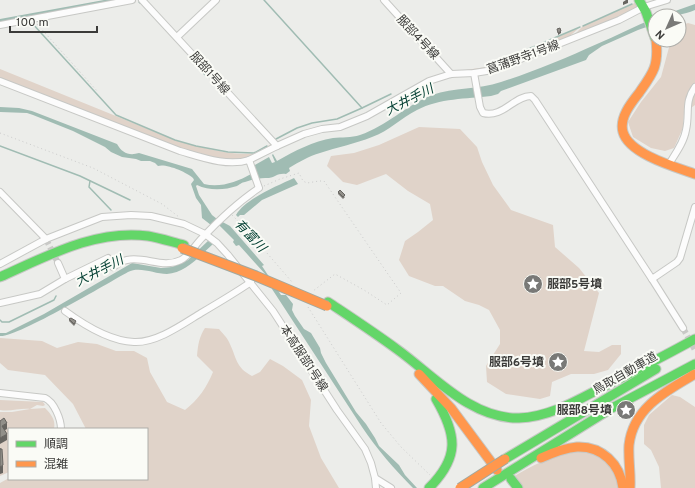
<svg xmlns="http://www.w3.org/2000/svg" width="695" height="488" viewBox="0 0 695 488" font-family="Overpass,'Noto Sans JP',sans-serif">
	<style>
		.green { fill: #e0d3c9 }
		.water { fill: #a0bcb3 }
		.lines { fill: none; stroke-linecap: round; stroke-linejoin: round }
		.stream { stroke: #a0bcb3; stroke-width: 1.5 }
		.street-tunnel { stroke: #c9c9c7; stroke-width: 6; stroke-dasharray: 6 3; stroke-linecap: butt }
		.street-casing { stroke: #c7c8c5; stroke-width: 8 }
		.fast-casing { stroke: #c7c8c5; stroke-width: 11 }
		.slow-casing { stroke: #c7c8c5; stroke-width: 11 }
		.path { stroke: #cbcbcb; stroke-width: 1; stroke-dasharray: 1 3; stroke-linecap: butt }
		.street { stroke: #fcfcfc; stroke-width: 6 }
		.fast { stroke: #63d668; stroke-width: 9 }
		.slow { stroke: #ff974d; stroke-width: 9 }
		.slow-bridge-casing { stroke: #a1a9a0; stroke-width: 11; stroke-linecap: butt }
		.slow-bridge { stroke: #ff974d; stroke-width: 9 }
		.wall { fill: #7d7b76 }
		.shaded-wall { fill: #666460 }
		.building { fill: #918f89; stroke: #666460 }
		.labels { text-anchor: middle; stroke-width: 4; stroke-linejoin: round; paint-order: stroke }
		.street-label { font-size: 12px; fill: #3b3b39; stroke: #fafbf6 }
		.poi-label { font-size: 12px; font-weight: bold; fill: #3b3b39; stroke: #fafbf6; text-anchor: end }
		.water-label { font-size: 13px; font-style: italic; fill: #044033; stroke: #fafbf6 }
	</style>
	<rect width="100%" height="100%" fill="#ecedea"/>
	<g class="green">
		<path d="M 637,2 L 639,6 L 633,11 L 571,38 L 583,26 Z"/>
		<path d="M 688,23 L 695,25 L 695,105 L 684,113 L 683,128 L 674,148 L 665,151 L 651,148 L 633,137 L 628,122 L 641,102 L 661,77 L 671,40 L 679,40 L 679,26 Z"/>
		<path d="M 579,28 L 564,41 L 493,69 L 452,72 L 486,67 Z"/>
		<path d="M 0,69 L 175,140 C 195,146 235,157 255,153 C 261,152 266,147 271,144 L 271,146 L 245,160 L 220,159 L 185,151 L 0,80 Z"/>
		<path d="M 419,127 L 460,129 L 477,147 L 482,162 L 493,185 L 511,210 L 553,225 L 555,247 L 579,268 L 599,293 L 584,351 L 599,352 L 612,345 L 621,345 L 621,354 L 608,370 L 594,374 L 571,374 L 552,382 L 550,396 L 540,399 L 506,394 L 487,382 L 486,366 L 500,344 L 500,330 L 489,310 L 479,305 L 465,301 L 443,286 L 435,286 L 409,276 L 399,260 L 405,241 L 418,232 L 433,220 L 430,204 L 408,191 L 386,174 L 357,185 L 343,182 L 327,166 L 331,156 L 354,153 L 379,145 Z"/>
		<path d="M 205,328 L 219,329 C 222,333 227,337 229,342 C 237,358 235,367 252,376 L 260,372 L 270,359 L 283,366 L 302,380 L 311,400 L 309,426 L 321,458 L 339,488 L 0,488 L 0,483 L 9,478 L 9,479 L 147,479 L 147,429 L 86,429 L 73,404 L 45,375 L 8,370 L 0,363 L 0,338 L 42,341 L 57,348 L 78,342 L 97,344 L 116,351 L 134,351 L 147,358 L 150,372 L 167,402 L 185,410 C 198,400 207,387 213,372 L 197,356 C 198,345 199,337 205,328 Z"/>
		<path d="M 672,395 L 680,397 L 695,407 L 695,488 L 661,488 L 659,467 L 651,450 L 644,444 L 644,425 L 649,415 Z"/>
		<path d="M 0,400 L 43,402 L 45,405 L 43,406 L 37,405 L 30,409 L 45,408 C 51,414 56,420 54,429 L 9,429 L 9,472 L 0,476 L 0,412 L 12,412 L 30,409 C 20,408 10,412 0,410 Z"/>
		<path d="M 573,451 L 591,452 L 601,456 L 614,469 L 620,488 L 522,488 L 513,477 C 532,465 551,457 573,451 Z"/>
	</g>
	<g class="water">
		<path d="M 104,0 L 116,0 L 0,22 L 0,19 Z"/>
		<path d="M 695,4 L 695,10 C 683,15 674,16 661,16 Z"/>
		<path d="M 655,18 L 655,24 L 638,30 L 602,46 L 589,55 L 586,60 L 501,91 L 498,94 L 491,96 C 466,99 440,98 417,110 C 401,118 389,131 372,137 C 355,144 337,147 320,153 C 309,156 299,162 289,168 L 290,171 L 286,174 C 277,173 276,177 269,178 C 261,178 253,179 245,182 C 242,182 239,185 237,186 C 225,190 209,191 197,185 L 196,186 L 199,195 L 212,215 L 217,219 L 230,226 L 264,265 L 262,266 L 281,295 L 286,295 L 293,304 L 292,310 L 295,316 L 304,329 L 311,333 L 320,348 L 321,353 L 326,363 L 356,412 L 366,424 L 375,438 L 379,446 L 399,465 L 405,475 L 417,488 L 413,488 C 394,469 377,449 362,427 L 272,289 L 273,288 L 266,275 L 239,245 L 236,246 L 233,242 L 234,240 L 219,225 L 211,225 L 202,218 L 201,205 L 196,198 L 191,184 L 194,180 L 193,178 C 187,172 165,163 158,166 L 155,163 L 150,161 L 141,161 L 136,159 L 122,157 L 111,152 L 105,147 L 73,131 L 33,115 L 27,113 L 0,112 L 0,107 L 19,108 L 32,111 L 117,144 C 122,153 129,156 139,153 L 192,169 L 204,184 C 220,188 237,182 251,174 L 253,166 L 269,157 L 272,163 L 275,162 L 272,155 L 273,154 L 277,161 C 295,151 313,141 333,138 C 342,137 351,138 360,135 C 387,126 406,105 432,95 C 454,87 478,90 501,82 C 533,72 566,58 597,44 C 616,36 635,26 655,18 Z"/>
		<path d="M 294,178 L 298,184 L 262,200 L 244,215 L 240,215 L 238,217 L 236,215 C 245,199 277,186 294,178 Z"/>
		<path d="M 209,240 L 213,244 C 200,256 185,273 167,274 C 154,274 140,266 128,272 C 108,283 16,338 0,336 L 0,333 L 6,333 L 44,314 L 132,263 L 161,268 L 172,267 L 188,260 Z"/>
	</g>
	<g class="lines">
		<g class="stream">
			<path d="M 264,0 L 362,108"/>
			<path d="M 139,2 L 140,3"/>
			<path d="M 31,22 L 116,115 L 175,140 L 196,146 L 228,152 L 254,153 L 267,146"/>
			<path d="M 583,26 L 632,4"/>
			<path d="M 197,66 L 207,77"/>
			<path d="M 486,67 L 580,27"/>
			<path d="M 276,139 L 297,128 L 312,123 L 337,119 L 362,108 L 391,94"/>
			<path d="M 0,146 L 80,176 L 130,200"/>
			<path d="M 90,181 L 89,187 L 111,210"/>
			<path d="M 0,320 L 2,322 L 9,322 L 54,300 L 56,296"/>
		</g>
		<g class="street-tunnel">
			<path d="M 46,239 L 58,263"/>
			<path d="M 683,328 L 695,350"/>
		</g>
		<defs>
			<g id="street">
				<path d="M 142,0 L 277,146"/>
				<path d="M 384,0 L 451,74"/>
				<path d="M 0,25 L 132,0"/>
				<path d="M 177,37 L 216,0"/>
				<path d="M 474,73 L 480,107 L 483,113 C 503,118 514,96 531,96 L 535,100 L 652,279 L 677,262 L 680,258 L 695,207"/>
				<path d="M 0,81 L 180,151 C 201,157 227,167 249,160"/>
				<path d="M 669,164 C 676,153 684,142 686,130 C 690,113 684,102 695,87"/>
				<path d="M 0,192 L 46,239"/>
				<path d="M 58,263 L 65,279"/>
				<path d="M 0,264 L 46,239 L 102,217 L 131,215 L 151,216 L 184,224 L 205,234 L 217,243 L 228,255 L 273,311 L 337,410 L 365,449 L 371,463 L 375,478 L 391,488"/>
				<path d="M 652,279 L 683,328"/>
				<path d="M 0,303 L 40,294 L 65,279 L 108,258 L 113,267 C 117,264 122,261 127,260 C 145,256 163,269 181,260 C 190,255 195,245 202,238 C 219,220 238,202 259,188 L 249,160 L 277,146 L 304,134 L 322,129 L 340,127 L 367,116 L 429,81 L 451,74 L 474,73 L 493,70 L 619,20 L 644,7 L 667,0"/>
				<path d="M 65,311 C 84,325 109,341 134,342 C 157,343 183,324 201,313 C 218,303 235,293 251,282"/>
				<path d="M 0,393 L 45,398 C 54,402 61,419 61,429"/>
				<path d="M 375,478 L 376,488"/>
			</g>
			<g id="fast">
				<path d="M 639,0 L 646,12 L 655,38"/>
				<path d="M 0,277 C 47,256 96,229 148,236 C 160,238 172,242 184,245"/>
				<path d="M 328,302 C 352,318 375,333 398,350 C 434,376 471,419 519,418 C 549,417 576,401 601,388 C 633,372 664,356 695,339"/>
				<path d="M 505,459 L 656,369"/>
				<path d="M 511,479 L 518,488"/>
				<path d="M 429,488 C 460,457 457,435 436,399"/>
				<path d="M 483,488 L 612,408 L 695,364"/>
			</g>
			<g id="slow">
				<path d="M 656,40 C 659,66 653,73 639,93 C 631,103 619,118 623,132 C 629,154 675,167 695,174"/>
				<path d="M 419,374 L 451,408 L 497,470"/>
				<path d="M 541,458 C 552,453 564,448 577,447 C 602,446 620,464 623,488"/>
				<path d="M 630,488 C 631,474 628,459 629,445 C 633,408 666,391 695,374"/>
			</g>
		</defs>
		<use href="#street" class="street-casing"/>
		<use href="#fast" class="fast-casing"/>
		<use href="#slow" class="slow-casing"/>
		<g class="path">
			<path d="M 37,24 L 98,92"/>
			<path d="M 0,133 L 93,168 L 162,204 L 179,217"/>
			<path d="M 264,186 L 280,179 L 299,173 L 303,181 L 307,183 L 319,181 L 324,181 L 401,293 L 387,305 L 364,290 L 335,274 L 313,291"/>
			<path d="M 232,215 L 247,230 L 292,282"/>
			<path d="M 308,307 L 381,423 L 401,447 L 430,475"/>
		</g>
		<use href="#street" class="street"/>
		<use href="#fast" class="fast"/>
		<use href="#slow" class="slow"/>
		<defs>
			<g id="slow-bridge">
				<path d="M 182,248 L 256,276 L 327,306"/>
				<path d="M 460,488 L 505,459"/>
			</g>
		</defs>
		<use href="#slow-bridge" class="slow-bridge-casing"/>
		<use href="#slow-bridge" class="slow-bridge"/>
	</g>
	<g class="wall">
		<path d="M 338,192 L 345,197 L 343,199 L 338,194 Z"/>
		<path d="M 69,319 L 76,323 L 74,326 L 69,321 Z"/>
	</g>
	<g class="shaded-wall">
		<path d="M 626,0 L 628,0 L 628,3 L 623,5 L 623,2 Z"/>
		<path d="M 561,31 L 561,33 L 558,35 L 558,33 Z"/>
		<path d="M 7,423 L 7,429 L 2,432 L 2,426 Z"/>
		<path d="M 7,434 L 7,440 L 0,444 L 0,438 Z"/>
		<path d="M 3,465 L 3,473 L 0,474 L 0,467 Z"/>
	</g>
	<g class="building">
		<path d="M 560,28 L 561,31 L 558,33 L 557,29 Z"/>
		<path d="M 340,190 L 345,195 L 343,197 L 338,192 Z"/>
		<path d="M 71,318 L 76,321 L 74,324 L 69,319 Z"/>
		<path d="M 4,418 L 7,423 L 2,426 L 7,434 L 0,438 L 0,421 Z"/>
		<path d="M 0,448 L 0,449 L 2,449 L 3,465 L 0,467 Z"/>
	</g>
	<defs>
		<symbol id="sight-disc" viewBox="-11 -11 22 22"><circle r="9.5" fill="#797977" stroke="#fafbf6"/><path d="M0-6L1.8-2.2L6-1.7L2.9 1.2L3.7 5.4L0 3.3L-3.7 5.4L-2.9 1.2L-6-1.7L-1.8-2.2Z" fill="#fff"/></symbol>
	</defs>
	<g fill-rule="evenodd">
		<use href="#sight-disc" x="522" y="273" width="22" height="22"/>
		<use href="#sight-disc" x="547" y="351" width="22" height="22"/>
		<use href="#sight-disc" x="615" y="399" width="22" height="22"/>
	</g>
	<g class="labels">
		<g class="street-label">
			<text transform="translate(418 37) rotate(47)" y="4">服部4号線</text>
			<text transform="translate(523 57) rotate(-20)" y="4">菖蒲野寺1号線</text>
			<text transform="translate(210 73) rotate(48)" y="4">服部1号線</text>
			<text transform="translate(304 358) rotate(57)" y="4">本高服部1号線</text>
			<text transform="translate(625 373) rotate(-30)" y="4">鳥取自動車道</text>
		</g>
		<g class="poi-label">
			<text x="547" y="288" text-anchor="start">服部5号墳</text>
			<text x="544" y="366">服部6号墳</text>
			<text x="612" y="414">服部8号墳</text>
		</g>
		<g class="water-label">
			<text transform="translate(409 99) rotate(-27)" y="5">大井手川</text>
			<text transform="translate(251 235) rotate(47)" y="5">有富川</text>
			<text transform="translate(99 270) rotate(-27)" y="5">大井手川</text>
		</g>
	</g>
	<rect x="8" y="428" width="140" height="52" fill="#fafbf6" stroke="#aeaeaa"/>
	<rect x="16" y="441" width="20" height="6" fill="#63d668" stroke="#aeaeaa"/>
	<text x="44" y="448" font-size="12" fill="#3b3b39">順調</text>
	<rect x="16" y="461" width="20" height="6" fill="#ff974d" stroke="#aeaeaa"/>
	<text x="44" y="468" font-size="12" fill="#3b3b39">混雑</text>
	<g transform="translate(667 28) rotate(225)"><circle r="19" fill="#fafbf6" stroke="#aeaeaa"/>
	<path d="M0-3L7 15L0 10L-7 15Z" fill="#797977"/>
	<text y="-6" font-size="11" font-weight="bold" text-anchor="middle" fill="#3b3b39">N</text>
	</g>
	<path d="M10 26v6h87v-6" fill="none" stroke="#3b3b39" stroke-width="2"/>
	<text x="16" y="26" font-size="12" fill="#3b3b39" stroke="#fafbf6" stroke-width="3" paint-order="stroke">100 m</text>
</svg>
